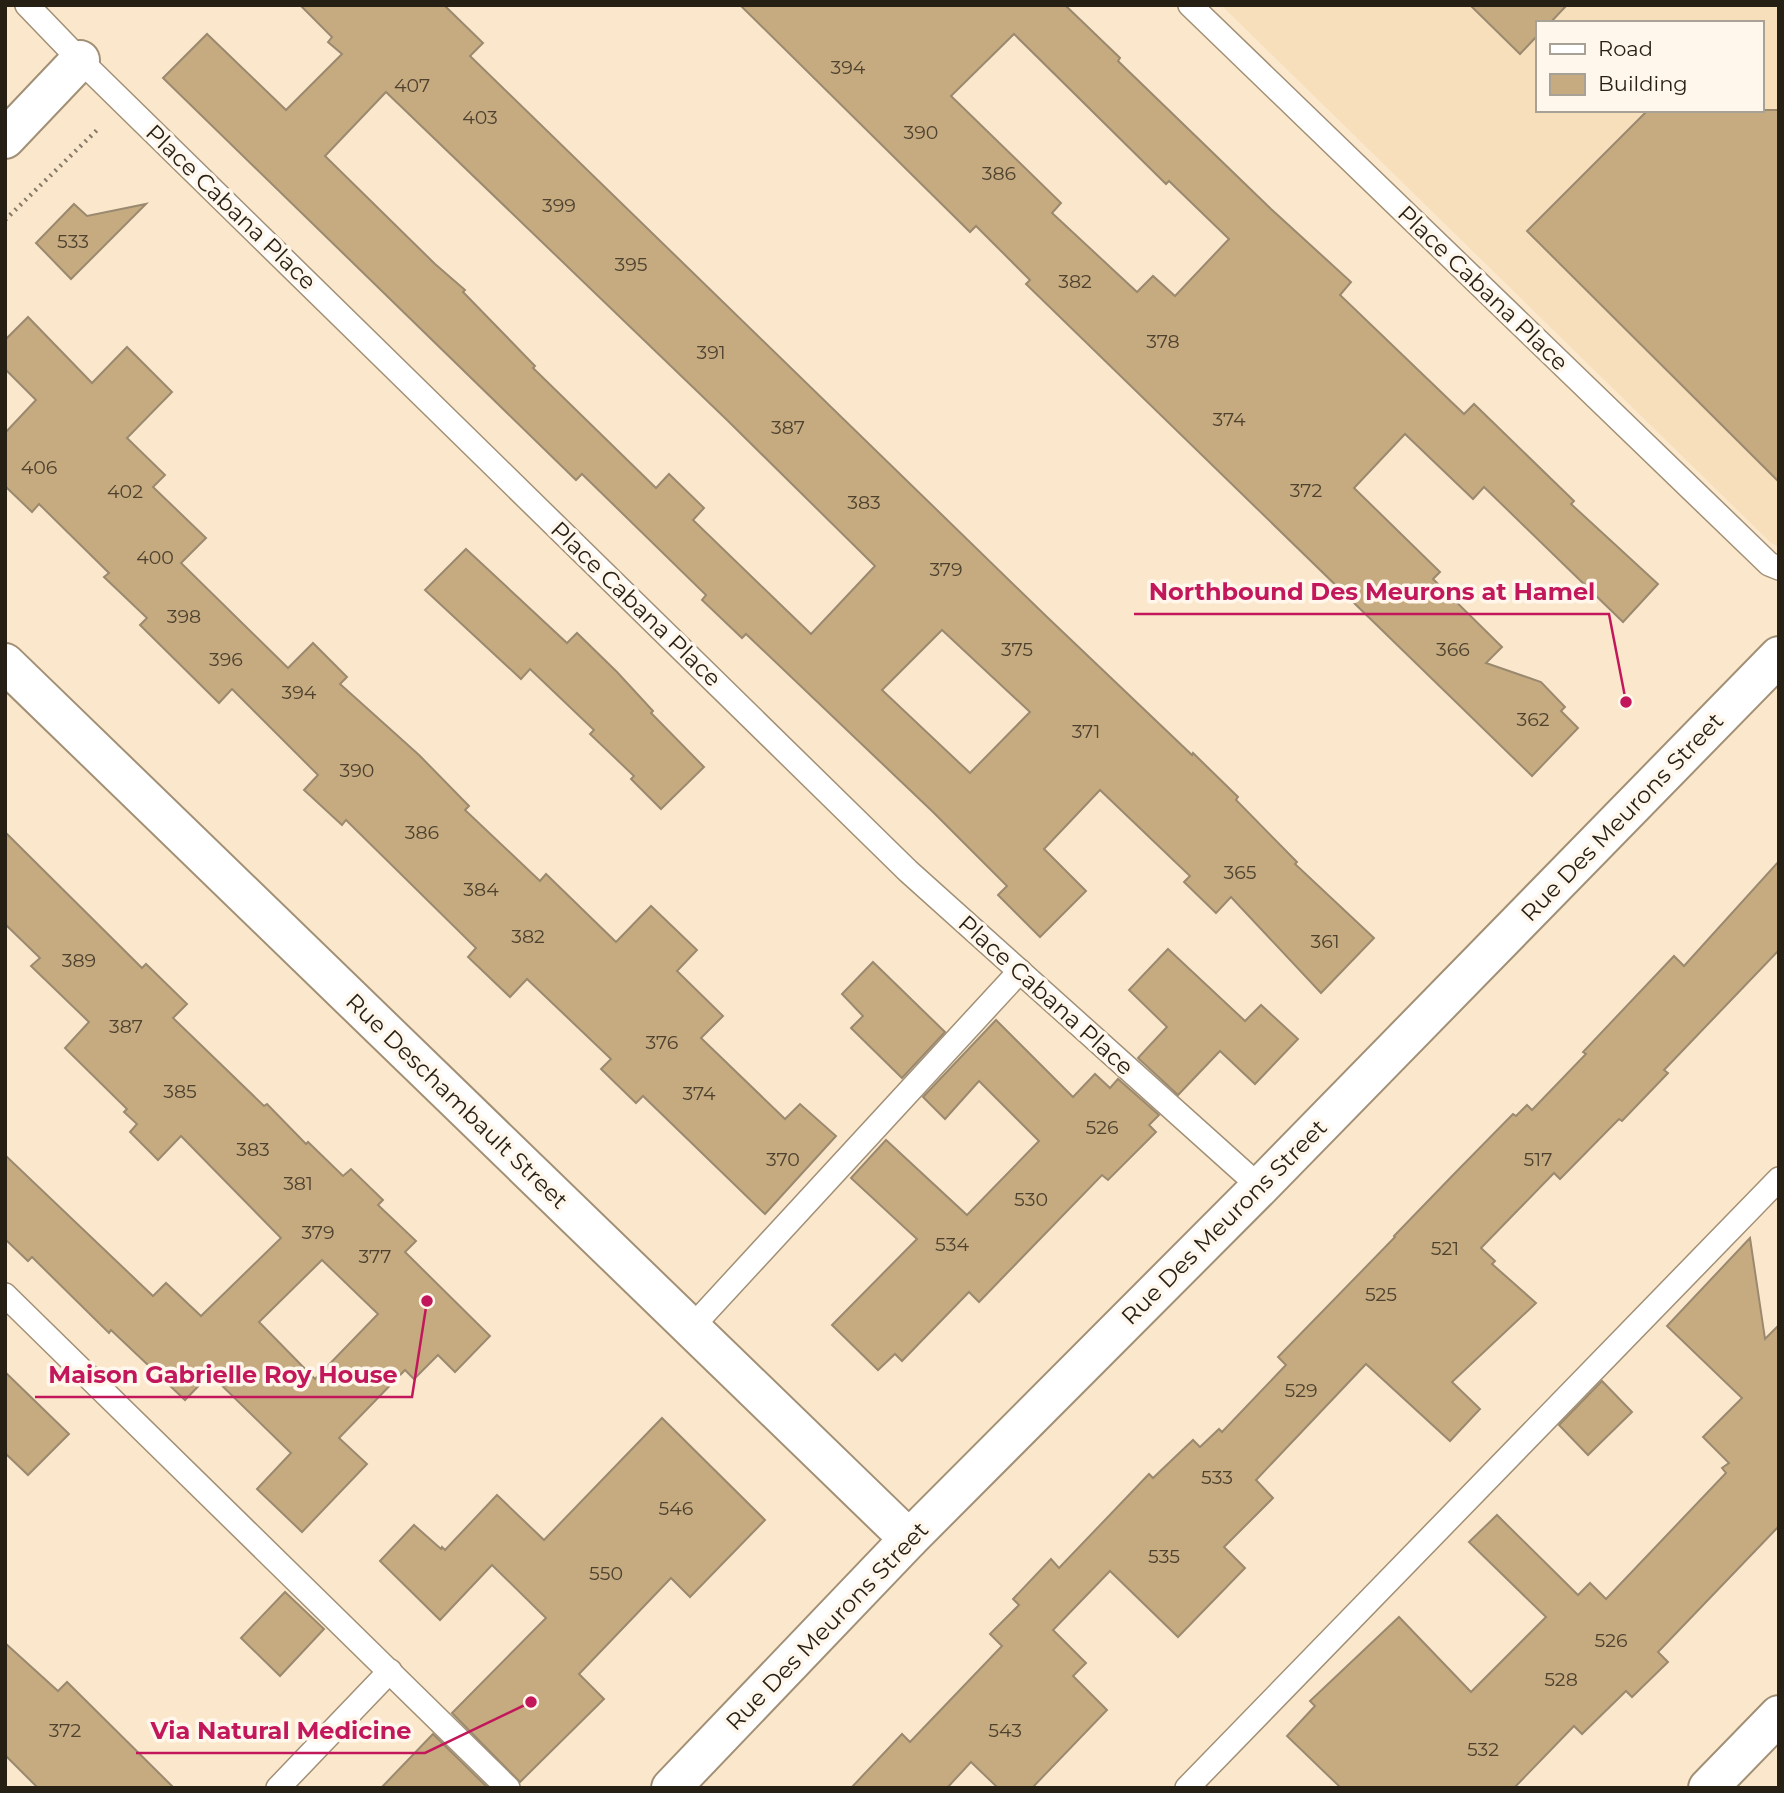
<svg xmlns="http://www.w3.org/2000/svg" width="1784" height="1793" viewBox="0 0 1784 1793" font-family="Montserrat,sans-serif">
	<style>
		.built { fill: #f7dfbc; fill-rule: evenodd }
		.building { fill: #c6ab80; stroke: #9a896f; stroke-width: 2; fill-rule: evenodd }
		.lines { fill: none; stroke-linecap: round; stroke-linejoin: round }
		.service-casing { stroke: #a29076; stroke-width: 26 }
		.minor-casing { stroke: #a29076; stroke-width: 42 }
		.tertiary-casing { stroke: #a29076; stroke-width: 42 }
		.path { stroke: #867a67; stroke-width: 4.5; stroke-dasharray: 2 5; stroke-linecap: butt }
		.service { stroke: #fff; stroke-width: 23 }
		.minor { stroke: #fff; stroke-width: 38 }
		.tertiary { stroke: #fff; stroke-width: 38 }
		.labels { text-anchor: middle; stroke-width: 7; stroke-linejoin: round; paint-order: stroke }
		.number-label { font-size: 19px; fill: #4e422f }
		.street-label { font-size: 23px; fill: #261f14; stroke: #fff7ec }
		.leader { fill: none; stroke: #c2185b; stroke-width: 2.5 }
		.callout-dot { fill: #c2185b; stroke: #fff7ec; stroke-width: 2.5 }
		.callout-label { font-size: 24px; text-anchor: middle; font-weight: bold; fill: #c2185b; stroke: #fff7ec; stroke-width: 7; stroke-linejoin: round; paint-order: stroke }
	</style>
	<rect width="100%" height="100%" fill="#fbe8cc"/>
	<path class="built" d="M 1221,5 L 1779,5 L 1779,547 L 1771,543 ZM 1537,23 L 1761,23 L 1761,110 L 1537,110 Z"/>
	<g class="building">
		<path d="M 300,5 L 444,5 L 483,43 L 470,56 L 1046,616 L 1192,755 L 1193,753 L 1238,797 L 1236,800 L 1297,862 L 1295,864 L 1374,938 L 1321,993 L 1231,897 L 1216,913 L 1184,882 L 1190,876 L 1100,790 L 1044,849 L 1086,891 L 1040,937 L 998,895 L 1007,886 L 933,812 L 746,634 L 742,638 L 702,600 L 706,595 L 582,474 L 576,480 L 163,78 L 207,34 L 286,110 L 342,54 L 328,42 L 332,37 ZM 386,92 L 726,419 L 875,566 L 811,634 L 693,520 L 704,508 L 669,474 L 656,488 L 533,368 L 535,366 L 463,292 L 465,290 L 435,264 L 325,156 ZM 942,630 L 1030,712 L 970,773 L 882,690 Z"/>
		<path d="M 740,5 L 1065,5 L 1120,58 L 1118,61 L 1271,209 L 1351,282 L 1340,295 L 1464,414 L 1474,404 L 1574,501 L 1571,504 L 1658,584 L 1623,622 L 1484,487 L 1473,499 L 1405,434 L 1354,488 L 1440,572 L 1433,579 L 1502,647 L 1486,663 L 1541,682 L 1565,707 L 1561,711 L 1578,728 L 1532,776 L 1026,284 L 1030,280 L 976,226 L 970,232 ZM 1014,34 L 1166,184 L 1169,181 L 1229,239 L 1175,296 L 1153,276 L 1137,292 L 1052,213 L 1061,203 L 951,96 Z"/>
		<path d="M 1470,5 L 1567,5 L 1550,23 L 1537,23 L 1537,36 L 1520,54 Z"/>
		<path d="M 1648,110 L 1779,110 L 1779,482 L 1527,231 Z"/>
		<path d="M 74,204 L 87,216 L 146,204 L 71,279 L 36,243 Z"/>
		<path d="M 28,317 L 92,383 L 127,347 L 172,392 L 127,438 L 165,475 L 153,487 L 206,538 L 181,563 L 288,668 L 313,643 L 347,677 L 340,684 L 419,755 L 469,806 L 465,810 L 540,881 L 546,874 L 616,942 L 651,906 L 697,950 L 677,971 L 723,1016 L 701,1038 L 785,1119 L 800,1104 L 836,1136 L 765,1214 L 643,1096 L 636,1103 L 601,1069 L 611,1059 L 527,979 L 510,997 L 468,957 L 476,948 L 346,820 L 342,825 L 304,790 L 318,775 L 232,689 L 219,703 L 140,625 L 147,618 L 104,577 L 109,573 L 39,504 L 32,512 L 5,486 L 5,433 L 36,400 L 5,369 L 5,340 Z"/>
		<path d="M 466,549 L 567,643 L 577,633 L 617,672 L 653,711 L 651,713 L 704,767 L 661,809 L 631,779 L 634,776 L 590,734 L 594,730 L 530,669 L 521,679 L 425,590 Z"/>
		<path d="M 5,832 L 142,968 L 146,964 L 187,1004 L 173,1018 L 264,1106 L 267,1104 L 306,1144 L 308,1142 L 343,1176 L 351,1169 L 383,1200 L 378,1205 L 416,1241 L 405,1252 L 490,1336 L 455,1372 L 438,1355 L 414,1379 L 405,1370 L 339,1438 L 367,1464 L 302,1532 L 257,1489 L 291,1453 L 210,1374 L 185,1400 L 111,1330 L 109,1333 L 32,1257 L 28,1261 L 5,1239 L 5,1155 L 153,1296 L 166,1283 L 201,1316 L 281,1238 L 181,1136 L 158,1160 L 130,1132 L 137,1124 L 124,1112 L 127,1109 L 65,1048 L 89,1022 L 31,966 L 40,958 L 5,924 ZM 322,1260 L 378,1314 L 315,1379 L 259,1322 Z"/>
		<path d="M 1779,861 L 1779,950 L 1664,1070 L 1668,1073 L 1622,1121 L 1619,1119 L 1560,1179 L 1554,1173 L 1481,1248 L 1495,1261 L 1492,1264 L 1536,1303 L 1452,1382 L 1480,1409 L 1450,1441 L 1366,1364 L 1256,1480 L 1273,1498 L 1224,1547 L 1245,1568 L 1178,1637 L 1110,1571 L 1053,1630 L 1086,1663 L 1073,1676 L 1107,1710 L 1032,1788 L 998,1788 L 971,1762 L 947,1788 L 851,1788 L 902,1734 L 910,1742 L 1002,1646 L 990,1634 L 1019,1605 L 1013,1599 L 1051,1559 L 1059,1568 L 1149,1474 L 1153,1478 L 1193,1440 L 1200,1447 L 1219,1429 L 1222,1432 L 1286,1365 L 1278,1357 L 1395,1237 L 1394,1236 L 1456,1172 L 1513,1114 L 1516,1116 L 1527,1105 L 1532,1110 L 1586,1054 L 1583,1052 L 1674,956 L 1684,966 Z"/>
		<path d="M 1168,949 L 1245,1021 L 1261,1005 L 1298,1039 L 1255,1084 L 1220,1051 L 1178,1095 L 1138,1058 L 1167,1027 L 1129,990 Z"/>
		<path d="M 873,962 L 945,1032 L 902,1078 L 851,1028 L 863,1016 L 842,994 Z"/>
		<path d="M 996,1020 L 1073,1097 L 1095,1074 L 1110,1088 L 1118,1079 L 1159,1115 L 1149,1125 L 1156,1132 L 1108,1180 L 1102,1175 L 979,1302 L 969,1292 L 902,1361 L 895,1354 L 878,1370 L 832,1325 L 917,1239 L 851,1178 L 886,1140 L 967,1215 L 1039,1141 L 979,1081 L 945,1119 L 923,1097 Z"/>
		<path d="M 1750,1238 L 1765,1339 L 1779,1325 L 1779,1526 L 1658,1652 L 1668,1662 L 1632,1697 L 1626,1691 L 1582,1734 L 1574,1726 L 1514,1788 L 1341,1788 L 1287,1736 L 1315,1706 L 1310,1701 L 1399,1617 L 1471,1692 L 1546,1617 L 1469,1542 L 1497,1515 L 1578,1595 L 1590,1583 L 1606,1599 L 1726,1473 L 1722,1468 L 1729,1463 L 1703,1437 L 1742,1398 L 1667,1326 Z"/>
		<path d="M 5,1372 L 69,1434 L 28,1475 L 5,1453 Z"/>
		<path d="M 1602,1381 L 1632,1412 L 1588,1455 L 1559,1425 Z"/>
		<path d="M 662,1418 L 765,1520 L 690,1597 L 671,1578 L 579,1674 L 604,1699 L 520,1782 L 452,1713 L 546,1618 L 492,1565 L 440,1620 L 380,1561 L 414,1525 L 441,1549 L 442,1547 L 445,1550 L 497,1495 L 544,1540 Z"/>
		<path d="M 285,1592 L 324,1629 L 280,1676 L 241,1638 Z"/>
		<path d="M 5,1643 L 58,1691 L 67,1682 L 174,1788 L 38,1788 L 5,1755 Z"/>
		<path d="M 433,1734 L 488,1788 L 381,1788 Z"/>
	</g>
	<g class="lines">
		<defs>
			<g id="service">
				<path d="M 27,5 L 80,60 L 908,871 L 1260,1187"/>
				<path d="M 1190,5 L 1769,564 L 1779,568"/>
				<path d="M 5,1295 L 508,1788"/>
				<path d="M 691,1328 L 1020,971"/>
				<path d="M 278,1788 L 390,1671"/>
				<path d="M 1187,1788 L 1779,1179"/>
			</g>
			<g id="minor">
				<path d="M 5,139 L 80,60"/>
				<path d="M 5,663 L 909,1539"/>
				<path d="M 1708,1788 L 1779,1715"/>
			</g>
			<path id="tertiary" d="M 671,1788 L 909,1539 L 1260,1187 L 1779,656"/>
		</defs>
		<use href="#service" class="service-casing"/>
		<use href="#minor" class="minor-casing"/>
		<use href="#tertiary" class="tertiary-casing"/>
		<path class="path" d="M 5,220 L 97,130"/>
		<use href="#service" class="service"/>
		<use href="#minor" class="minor"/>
		<use href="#tertiary" class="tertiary"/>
	</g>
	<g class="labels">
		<g class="number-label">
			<text x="848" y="74">394</text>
			<text x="412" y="92">407</text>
			<text x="480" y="124">403</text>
			<text x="921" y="139">390</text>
			<text x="999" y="180">386</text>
			<text x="559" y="212">399</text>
			<text x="73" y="248">533</text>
			<text x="631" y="271">395</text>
			<text x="1075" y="288">382</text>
			<text x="1163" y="348">378</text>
			<text x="711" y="359">391</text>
			<text x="1229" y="426">374</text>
			<text x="788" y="434">387</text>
			<text x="39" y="474">406</text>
			<text x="1306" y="497">372</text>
			<text x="125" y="498">402</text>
			<text x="864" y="509">383</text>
			<text x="155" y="564">400</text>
			<text x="946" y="576">379</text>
			<text x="184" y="623">398</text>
			<text x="1017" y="656">375</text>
			<text x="1453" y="656">366</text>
			<text x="226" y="666">396</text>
			<text x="299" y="699">394</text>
			<text x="1533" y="726">362</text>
			<text x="1086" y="738">371</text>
			<text x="357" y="777">390</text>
			<text x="422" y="839">386</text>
			<text x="1240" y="879">365</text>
			<text x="481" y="896">384</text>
			<text x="528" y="943">382</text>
			<text x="1325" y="948">361</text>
			<text x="79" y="967">389</text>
			<text x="126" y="1033">387</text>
			<text x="662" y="1049">376</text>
			<text x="180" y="1098">385</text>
			<text x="699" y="1100">374</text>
			<text x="1102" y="1134">526</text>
			<text x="253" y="1156">383</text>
			<text x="783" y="1166">370</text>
			<text x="1538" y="1166">517</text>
			<text x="298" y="1190">381</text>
			<text x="1031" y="1206">530</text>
			<text x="318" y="1239">379</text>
			<text x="952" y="1251">534</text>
			<text x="1445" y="1255">521</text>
			<text x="375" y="1263">377</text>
			<text x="1381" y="1301">525</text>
			<text x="1301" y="1397">529</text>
			<text x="1217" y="1484">533</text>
			<text x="676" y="1515">546</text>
			<text x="1164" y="1563">535</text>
			<text x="606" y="1580">550</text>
			<text x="1611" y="1647">526</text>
			<text x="1561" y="1686">528</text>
			<text x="65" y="1737">372</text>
			<text x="1005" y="1737">543</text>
			<text x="1483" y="1756">532</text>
		</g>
		<g class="street-label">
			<text transform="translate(231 207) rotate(44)" y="8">Place Cabana Place</text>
			<text transform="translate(1483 288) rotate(44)" y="8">Place Cabana Place</text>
			<text transform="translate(636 604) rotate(44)" y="8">Place Cabana Place</text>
			<text transform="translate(1622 817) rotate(-46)" y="8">Rue Des Meurons Street</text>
			<text transform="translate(1046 995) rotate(42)" y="8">Place Cabana Place</text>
			<text transform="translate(457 1101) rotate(44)" y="8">Rue Deschambault Street</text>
			<text transform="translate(1224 1222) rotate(-45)" y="8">Rue Des Meurons Street</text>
			<text transform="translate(827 1626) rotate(-46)" y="8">Rue Des Meurons Street</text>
		</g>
	</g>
	<path class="leader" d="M1626 702L1609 614H1134M427 1301L412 1397H35M531 1702L425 1753H136"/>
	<g class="callout-dot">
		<circle cx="1626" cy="702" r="7"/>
		<circle cx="427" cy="1301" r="7"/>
		<circle cx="531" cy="1702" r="7"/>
	</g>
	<g class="callout-label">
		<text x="1372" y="600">Northbound Des Meurons at Hamel</text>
		<text x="223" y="1383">Maison Gabrielle Roy House</text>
		<text x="281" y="1739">Via Natural Medicine</text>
	</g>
	<rect width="1784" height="1793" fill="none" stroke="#261f14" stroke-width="14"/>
	<rect x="1536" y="21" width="228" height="91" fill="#fff7ec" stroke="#a8a196" stroke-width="2"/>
	<rect x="1550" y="44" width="35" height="10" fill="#ffffff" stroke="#a8a196" stroke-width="2"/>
	<text x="1598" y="56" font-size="21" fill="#261f14">Road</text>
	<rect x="1550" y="74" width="35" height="21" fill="#c6ab80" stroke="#a8a196" stroke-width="2"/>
	<text x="1598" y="91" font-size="21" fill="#261f14">Building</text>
</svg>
